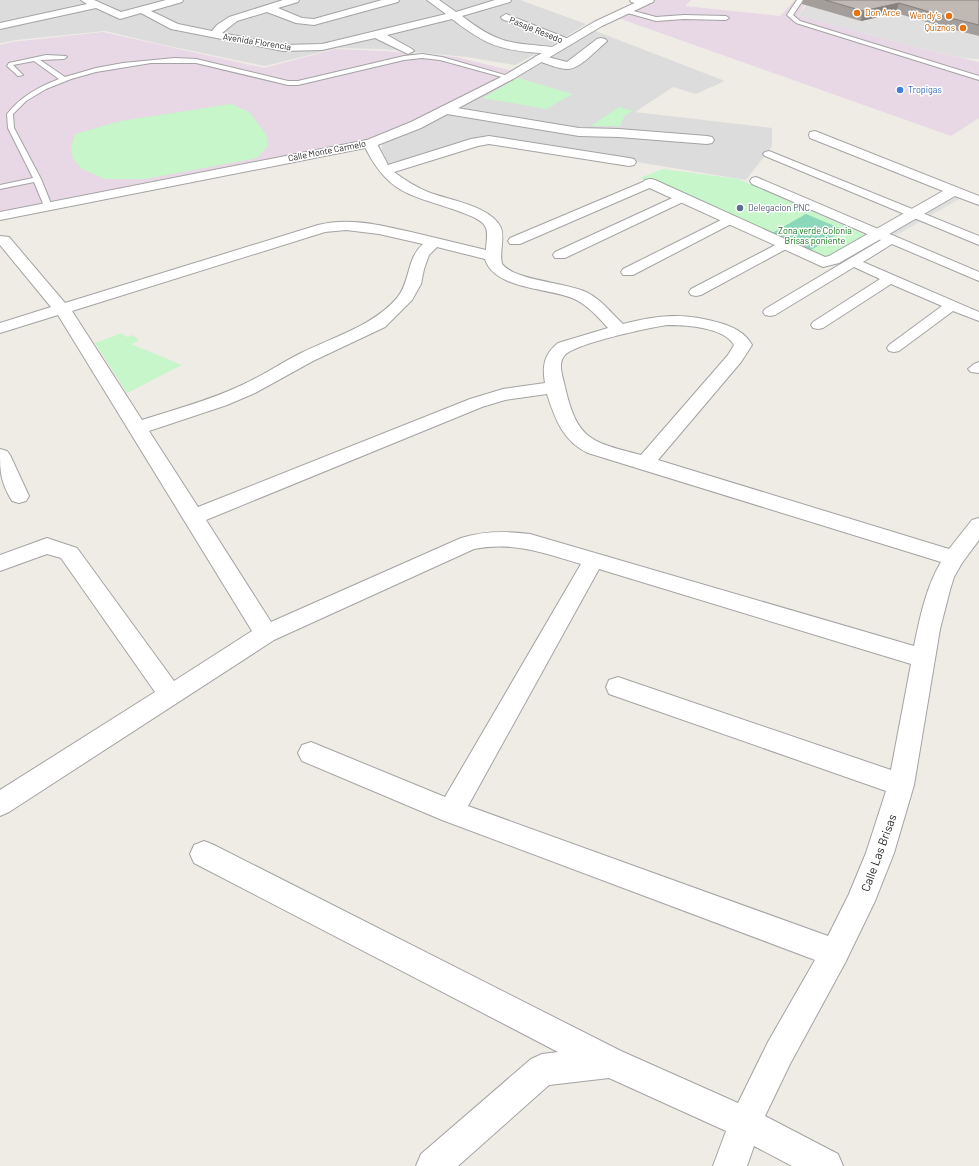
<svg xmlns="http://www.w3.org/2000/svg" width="979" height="1166" viewBox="0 0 979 1166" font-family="Barlow,sans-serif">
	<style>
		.residential { fill: #dddcdc }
		.industrial { fill: #e8d8e5 }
		.park { fill: #c6f6c9 }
		.pitch { fill: #8ad8b9 }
		.parking { fill: #dfdfdf }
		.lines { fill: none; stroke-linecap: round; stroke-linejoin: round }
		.service-casing { stroke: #a3a3a3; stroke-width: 2 }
		.pedestrian-casing { stroke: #a3a3a3; stroke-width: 2 }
		.minor-casing { stroke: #a3a3a3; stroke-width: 2 }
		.tertiary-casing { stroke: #a3a3a3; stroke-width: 2 }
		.service { fill: #fff; fill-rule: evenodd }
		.pedestrian { fill: #fff; fill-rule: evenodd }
		.minor { fill: #fff; fill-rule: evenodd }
		.tertiary { fill: #fff; fill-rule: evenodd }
		.wall { fill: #a49e9a }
		.shaded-wall { fill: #86817d }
		.building { fill: #bfb8b3; stroke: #86817d }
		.food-dot { fill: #e8710a; stroke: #fff; stroke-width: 1.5 }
		.shop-dot { fill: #3f7fe0; stroke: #fff; stroke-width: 1.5 }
		.service-dot { fill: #5c6f8a; stroke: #fff; stroke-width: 1.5 }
		.labels { text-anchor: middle; stroke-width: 3; stroke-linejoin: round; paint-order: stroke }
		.far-food-label { font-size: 9px; fill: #c56008; stroke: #fff; text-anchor: end }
		.far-street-label { font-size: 9px; fill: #1f1f1f; stroke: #fff }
		.far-shop-label { font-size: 9px; fill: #366cbe; stroke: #fff; text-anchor: start }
		.far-service-label { font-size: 9px; fill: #4e5e75; stroke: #fff; text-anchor: start }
		.far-park-label { font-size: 9px; fill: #14761a; stroke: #fff }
		.near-street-label { font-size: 12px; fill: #1f1f1f; stroke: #fff }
	</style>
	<rect width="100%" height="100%" fill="#efece6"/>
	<g class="residential">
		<path d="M 0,0 L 520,0 L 586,24 L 547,48 L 515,65 L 467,57 L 381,49 L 337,48 L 265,66 L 164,45 L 105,31 L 16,40 L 0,43 Z"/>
		<path d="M 593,30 L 725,81 L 696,94 L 673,87 L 635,112 L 772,128 L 772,146 L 746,180 L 486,137 L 390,167 L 382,150 L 382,144 L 386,140 Z"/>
	</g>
	<g class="industrial">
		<path d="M 656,0 L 691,0 L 685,6 L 780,16 L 795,0 L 800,0 L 807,2 L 798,15 L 923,49 L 979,62 L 979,118 L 951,136 L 618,18 L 647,3 Z"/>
		<path d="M 103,32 L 264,68 L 335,49 L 384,51 L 456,57 L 517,72 L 370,143 L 0,216 L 0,45 L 12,42 Z"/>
	</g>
	<g class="park">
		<path d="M 518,78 L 573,94 L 546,109 L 483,98 Z"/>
		<path d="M 231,104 L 249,112 L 266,134 L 268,146 L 257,158 L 145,179 L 105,179 L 82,169 L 73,159 L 71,147 L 75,134 L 121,121 Z"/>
		<path d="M 619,107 L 633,111 L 625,115 L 620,126 L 591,126 Z"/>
		<path d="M 663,169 L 738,179 L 872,238 L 834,260 L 808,256 L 640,178 Z"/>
		<path d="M 122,333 L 127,337 L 133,335 L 139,341 L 131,344 L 182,365 L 127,393 L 95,343 Z"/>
	</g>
	<path class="pitch" d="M 806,214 L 844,230 L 806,253 L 767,236 Z"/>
	<g class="parking">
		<path d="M 825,0 L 873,0 L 927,22 L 979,36 L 979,59 L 963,58 L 923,49 L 798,15 L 807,5 Z"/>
		<path d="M 944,191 L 961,198 L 890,239 L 873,232 Z"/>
	</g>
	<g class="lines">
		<defs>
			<g id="service">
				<path d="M 797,0 L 803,0 L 793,15 L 800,21 L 979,76 L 979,80 L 796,23 L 787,15 Z"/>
				<path d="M 626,9 L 656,17 L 684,15 L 726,16 L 729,18 L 726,20 L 684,19 L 656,21 L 624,12 L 624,10 Z"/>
				<path d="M 422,54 L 442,57 L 512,77 L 509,79 L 440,60 L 422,58 L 404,60 L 298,85 L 288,85 L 196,63 L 151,63 L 96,72 L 71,79 L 46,89 L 26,101 L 13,114 L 14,128 L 41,179 L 52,206 L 51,208 L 45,208 L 44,206 L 34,182 L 0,189 L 0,185 L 33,178 L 8,128 L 7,114 C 21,96 39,87 59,79 L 34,61 L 13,65 L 23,75 L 18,76 L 7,66 L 9,63 L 46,55 L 66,56 L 67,57 L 64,59 L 40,60 L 65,77 L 96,68 L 123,63 L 175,58 L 196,59 L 288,81 L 298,81 L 404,56 Z"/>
			</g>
			<g id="pedestrian">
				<path d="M 769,151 L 979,236 L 979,245 L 765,156 L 763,154 L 765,152 Z"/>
				<path d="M 756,177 L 979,272 L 979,281 L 892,244 L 863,262 L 979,312 L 979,321 L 953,311 L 899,351 L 894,352 L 889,351 L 887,348 L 889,345 L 942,306 L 891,284 L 823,328 L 818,329 L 813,328 L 811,325 L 813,322 L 880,279 L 854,267 L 775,315 L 770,316 L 765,315 L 763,312 L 765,309 L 881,240 L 752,184 L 750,181 L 752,178 Z"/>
				<path d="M 650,179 L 654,180 L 656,183 L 654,186 L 520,244 L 510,244 L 508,241 L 510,238 Z"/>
				<path d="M 681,194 L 685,195 L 687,198 L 685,201 L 565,258 L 555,258 L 553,255 L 555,252 Z"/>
				<path d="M 729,216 L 733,217 L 735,220 L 733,223 L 633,275 L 623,275 L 621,272 L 623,269 Z"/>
				<path d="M 783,241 L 788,242 L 790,245 L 788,248 L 701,295 L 696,296 L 691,295 L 689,292 L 691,289 Z"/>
				<path d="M 979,362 L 979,373 L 971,372 L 968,369 L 974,364 Z"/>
			</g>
			<g id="minor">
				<path d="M 81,0 L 94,0 L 121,12 L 166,0 L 183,0 L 182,2 L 151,11 L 178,24 L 212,31 L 217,25 L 229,17 L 283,0 L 299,0 L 298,2 L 278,8 L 302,18 L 314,19 L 382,0 L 399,0 L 398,2 L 314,25 L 296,23 L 267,12 L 237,21 L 222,33 L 283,45 L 322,44 L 446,14 L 427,0 L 439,0 L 456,12 L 495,0 L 511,0 L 510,2 L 462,16 C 498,44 510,43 553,47 L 559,50 C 555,55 547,53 541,53 C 499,50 486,45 452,19 L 387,35 L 412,49 L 414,51 L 408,54 L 375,38 L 322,50 L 283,51 L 171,29 L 141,13 L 120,19 L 96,8 L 0,29 L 0,23 L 87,4 Z"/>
				<path d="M 630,0 L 647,0 L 648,2 L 643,5 L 631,2 Z"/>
				<path d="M 506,14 L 571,40 L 573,42 L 567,45 L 563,44 L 502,19 L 501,17 Z"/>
				<path d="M 601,38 L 605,39 L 607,41 L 605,43 C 595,51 582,67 569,69 C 561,70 544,63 536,60 L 534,58 L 536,56 L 540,55 L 567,62 L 597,39 Z"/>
				<path d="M 445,106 L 579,128 L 619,129 L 707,136 L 712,137 L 714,140 L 712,143 L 707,144 L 619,137 L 579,136 L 441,113 L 439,110 L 441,107 Z"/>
				<path d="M 815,131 L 979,196 L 979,205 L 955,196 L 839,263 L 823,267 L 645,186 L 643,183 L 645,180 L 650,179 L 655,180 L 825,257 L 829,256 L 943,191 L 810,138 L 809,135 L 810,132 Z"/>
				<path d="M 489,136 L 629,158 L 634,159 L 636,162 L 634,165 L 629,166 L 489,144 L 478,146 L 394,172 C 405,180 416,187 428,192 C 448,200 492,206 501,228 C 505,239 499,252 502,264 C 516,281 565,282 586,292 C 601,299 611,313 623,324 C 658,315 684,312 720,323 C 733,327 745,332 752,345 L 741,362 L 658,460 L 949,549 L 972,520 L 979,518 L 979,540 L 962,563 L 954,577 L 950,590 L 940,629 L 914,785 L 894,853 L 875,901 L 845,963 L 790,1064 L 765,1116 L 838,1154 L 843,1166 L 792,1166 L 754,1146 L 747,1166 L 713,1166 L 726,1131 L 609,1078 L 549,1085 L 458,1166 L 416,1166 L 421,1154 L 531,1059 L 542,1054 L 558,1052 L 194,863 L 190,854 L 194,845 L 204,841 L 214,845 L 621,1051 L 738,1103 L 768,1042 L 815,960 L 442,820 L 302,761 L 298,753 L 302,745 L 311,742 L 445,797 L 581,564 C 545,553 511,541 474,549 L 274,640 L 9,812 L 0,816 L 0,790 L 155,692 L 61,558 L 47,554 L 0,571 L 0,555 L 47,538 L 77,548 L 174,681 L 252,631 L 58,315 L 0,333 L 0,323 L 51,307 L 0,245 L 0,236 L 9,237 L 65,303 L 318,225 C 349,217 380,225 411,232 C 436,238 461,244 486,250 C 486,242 489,232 485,226 C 481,219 468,215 461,212 C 411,194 388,196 363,143 L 365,140 L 375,140 L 388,165 L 471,139 ZM 346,230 L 379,234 L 423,244 C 406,259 411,281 397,298 C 373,326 333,337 301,353 C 281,363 262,376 242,385 C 211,400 176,409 142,420 L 72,311 L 325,232 ZM 437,247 L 485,259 C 494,289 547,288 572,298 C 587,304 598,317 608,328 L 558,343 C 544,354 542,367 545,383 L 503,389 L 470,399 L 198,507 L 149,431 L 227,405 L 255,393 L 313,361 L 385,327 L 412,300 L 421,284 L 424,269 L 429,255 ZM 667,325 C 685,325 724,327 734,345 L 728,355 L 641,455 C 591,442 577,440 565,387 C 563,377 557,363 565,355 C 577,343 648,328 667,325 ZM 547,394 C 555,419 563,441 588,453 L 941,562 C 926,587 920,617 914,646 L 530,534 C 506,531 484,531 461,538 L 271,622 L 206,520 L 482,407 L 505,400 ZM 599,569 L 911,664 L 891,770 L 618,677 L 609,680 L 606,687 L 609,694 L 886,791 L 866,853 L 849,894 L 828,936 L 468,806 Z"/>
				<path d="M 0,449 L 7,451 L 10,455 L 29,496 L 26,501 L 19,503 L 12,501 C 0,481 0,471 0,449 Z"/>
			</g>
			<path id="tertiary" d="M 641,0 L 654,0 L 653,2 L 602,26 L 513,79 L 421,128 L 375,146 L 0,220 L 0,212 L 367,140 L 411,122 L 505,75 L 594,22 Z"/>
		</defs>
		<use href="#service" class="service-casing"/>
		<use href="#pedestrian" class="pedestrian-casing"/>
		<use href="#minor" class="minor-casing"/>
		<use href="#tertiary" class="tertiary-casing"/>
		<use href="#service" class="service"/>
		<use href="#pedestrian" class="pedestrian"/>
		<use href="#minor" class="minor"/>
		<use href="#tertiary" class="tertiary"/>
	</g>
	<path class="wall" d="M 803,0 L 979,0 L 979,36 L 951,29 L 896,13 L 861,21 L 802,4 Z"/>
	<path class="shaded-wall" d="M 899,3 L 896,13 L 861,21 L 863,11 Z"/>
	<path class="building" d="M 825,0 L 979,0 L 979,25 L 954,19 L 899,3 L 863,11 Z"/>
	<g class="food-dot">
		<circle cx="857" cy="13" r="4"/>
		<circle cx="949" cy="16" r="4"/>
		<circle cx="963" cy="28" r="4"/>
	</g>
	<circle class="shop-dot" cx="900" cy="90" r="4"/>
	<circle class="service-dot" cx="740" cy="208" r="4"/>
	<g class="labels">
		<g class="far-food-label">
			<text x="865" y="16" text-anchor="start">Don Arce</text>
			<text x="941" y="19">Wendy's</text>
			<text x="955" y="31">Quiznos</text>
		</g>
		<g class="far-street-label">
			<text transform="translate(536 30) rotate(22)" y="3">Pasaje Resedo</text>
			<text transform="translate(257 42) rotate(9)" y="3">Avenida Florencia</text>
			<text transform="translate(327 151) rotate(-11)" y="3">Calle Monte Carmelo</text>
		</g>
		<g class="far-shop-label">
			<text x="908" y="93">Tropigas</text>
		</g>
		<g class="far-service-label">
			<text x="748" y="211">Delegacion PNC</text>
		</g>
		<g class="far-park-label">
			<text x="815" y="234">Zona verde Colonia<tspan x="815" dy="10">Brisas poniente</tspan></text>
		</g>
		<g class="near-street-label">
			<text transform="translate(879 853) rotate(-70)" y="4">Calle Las Brisas</text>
		</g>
	</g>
</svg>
